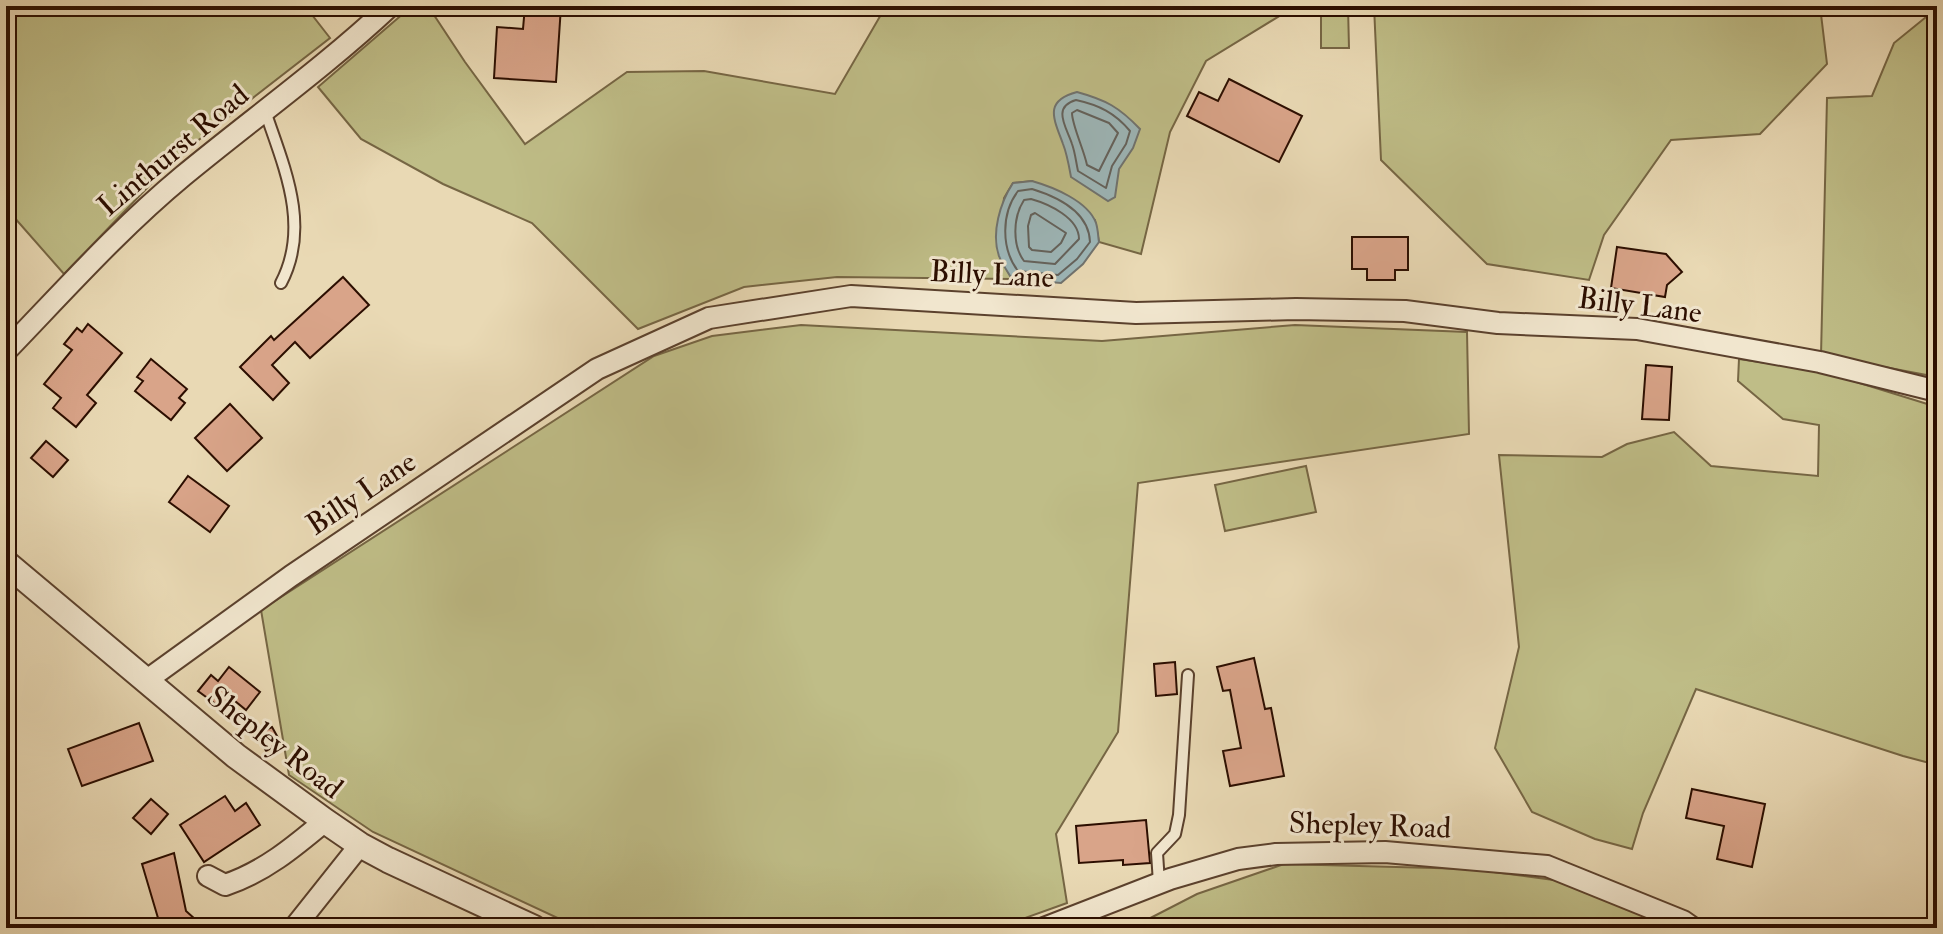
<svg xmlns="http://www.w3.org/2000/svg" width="1943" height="934" viewBox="0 0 1943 934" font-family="'IM FELL Double Pica',serif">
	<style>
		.green { fill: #bfbd87; stroke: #766644; stroke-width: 2 }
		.water { fill: #9db7b9; stroke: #70736f; stroke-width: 2 }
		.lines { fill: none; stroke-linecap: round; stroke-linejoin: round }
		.shore { stroke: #64625c; stroke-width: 2 }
		.building { fill: #d9a489; stroke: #2c0e00; stroke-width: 2 }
		.service-casing { stroke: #5b412d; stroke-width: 14 }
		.minor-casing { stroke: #5b412d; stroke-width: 24 }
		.tertiary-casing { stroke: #5b412d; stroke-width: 28 }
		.service { stroke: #f1e6ce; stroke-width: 10 }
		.minor { stroke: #f1e6ce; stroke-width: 20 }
		.tertiary { stroke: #f1e6ce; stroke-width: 24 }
		.labels { text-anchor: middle; stroke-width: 6; stroke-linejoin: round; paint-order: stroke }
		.street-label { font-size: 30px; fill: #2c0e00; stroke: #f1e6ce }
	</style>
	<rect width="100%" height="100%" fill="#e9d9b4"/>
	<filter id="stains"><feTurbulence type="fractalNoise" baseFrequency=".0025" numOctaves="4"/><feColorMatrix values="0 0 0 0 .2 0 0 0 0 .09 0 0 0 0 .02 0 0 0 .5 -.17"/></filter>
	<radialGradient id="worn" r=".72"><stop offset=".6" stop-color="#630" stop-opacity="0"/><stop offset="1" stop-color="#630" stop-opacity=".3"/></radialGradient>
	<g class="green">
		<path d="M 6,6 L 305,6 L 330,38 L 178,156 L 64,274 L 6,208 Z"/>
		<path d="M 412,6 L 428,6 L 465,62 L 525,144 L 627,72 L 704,71 L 835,94 L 886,6 L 1284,6 L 1281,15 L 1206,61 L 1170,132 L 1141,254 L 1099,242 L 1095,220 L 1032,181 L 1013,183 L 1004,198 L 999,255 L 1012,279 L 837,277 L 744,287 L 638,329 L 532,223 L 443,184 L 361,139 L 318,87 Z"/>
		<path d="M 1321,6 L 1348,6 L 1349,48 L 1321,48 Z"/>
		<path d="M 1374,6 L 1820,6 L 1827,64 L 1760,134 L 1671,140 L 1604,235 L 1589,280 L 1487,264 L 1381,160 Z"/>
		<path d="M 1931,13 L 1937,13 L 1937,377 L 1821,355 L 1827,98 L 1872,96 L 1894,43 Z"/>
		<path d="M 801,325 L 1102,341 L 1295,325 L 1467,332 L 1469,434 L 1138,483 L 1118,732 L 1056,834 L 1067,903 L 997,928 L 579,928 L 373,832 L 289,775 L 261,610 L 654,356 L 712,336 Z"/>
		<path d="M 1739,359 L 1821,371 L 1937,407 L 1937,765 L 1903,756 L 1696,689 L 1643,813 L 1632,849 L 1595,839 L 1532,812 L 1495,748 L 1519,647 L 1499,455 L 1602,457 L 1627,444 L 1674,432 L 1711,466 L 1818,476 L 1819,425 L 1783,419 L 1738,381 Z"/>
		<path d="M 1306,466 L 1316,512 L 1225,531 L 1215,485 Z"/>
		<path d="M 1284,864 L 1471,869 L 1561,881 L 1680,928 L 1131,928 L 1197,894 Z"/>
	</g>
	<g class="water">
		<path d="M 1077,92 C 1106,100 1119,107 1140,129 L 1133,148 L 1119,169 L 1115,197 L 1108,201 L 1071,177 C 1069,166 1067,154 1063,144 C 1054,119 1043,101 1077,92 Z"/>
		<path d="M 1032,181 C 1053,187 1088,201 1096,223 C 1098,229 1098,236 1099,242 L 1083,264 L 1061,283 L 1012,279 C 1008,272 1002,264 999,256 C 991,233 1000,203 1013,183 Z"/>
	</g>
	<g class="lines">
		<g class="shore">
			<path d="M 1076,100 C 1099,105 1115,113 1130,131 L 1126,144 L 1112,166 L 1106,188 L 1078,171 C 1076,162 1075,152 1072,144 C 1067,128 1051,107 1076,100 Z"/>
			<path d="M 1077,110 L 1109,123 L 1118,133 L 1099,171 L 1087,165 C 1084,150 1072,125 1072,113 Z"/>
			<path d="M 1032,189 C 1058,197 1089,212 1090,242 L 1077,259 L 1058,275 L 1018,271 C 1001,249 1001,213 1018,191 Z"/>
			<path d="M 1031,199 C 1049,204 1079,218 1079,239 L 1055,264 L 1024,261 C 1012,245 1013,217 1024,200 Z"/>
			<path d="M 1035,213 L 1066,233 L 1061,243 L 1051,252 L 1032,250 L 1029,247 L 1028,226 L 1031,215 Z"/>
		</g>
	</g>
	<g class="building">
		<path d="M 525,6 L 561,6 L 556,82 L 494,78 L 497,27 L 523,29 Z"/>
		<path d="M 1229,79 L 1302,116 L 1279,162 L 1187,116 L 1199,92 L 1218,101 Z"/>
		<path d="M 1352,237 L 1408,237 L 1408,270 L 1395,270 L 1395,280 L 1367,280 L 1367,269 L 1352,269 Z"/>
		<path d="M 1617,247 L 1666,254 L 1682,272 L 1667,285 L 1665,297 L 1611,288 Z"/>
		<path d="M 343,277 L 369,305 L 310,358 L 295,342 L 272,365 L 289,383 L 273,400 L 240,367 L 271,336 L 274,340 Z"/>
		<path d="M 88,324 L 122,353 L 87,395 L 96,403 L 76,427 L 53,408 L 61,398 L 44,384 L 72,350 L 64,344 L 77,328 L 82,332 Z"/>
		<path d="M 151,359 L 187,389 L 179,398 L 185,403 L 171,420 L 135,391 L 143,381 L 137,377 Z"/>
		<path d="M 1646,365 L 1672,367 L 1669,420 L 1642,419 Z"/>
		<path d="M 230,404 L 262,438 L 227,471 L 195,438 Z"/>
		<path d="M 46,441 L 68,460 L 53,477 L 31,458 Z"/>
		<path d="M 188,476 L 229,506 L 210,532 L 169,502 Z"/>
		<path d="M 1254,658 L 1265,709 L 1271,708 L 1284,776 L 1230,786 L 1223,751 L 1241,748 L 1230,690 L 1223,691 L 1217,667 Z"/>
		<path d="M 1175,662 L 1177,694 L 1156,696 L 1154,664 Z"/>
		<path d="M 229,667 L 260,692 L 246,710 L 230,697 L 221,708 L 198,691 L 211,675 L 218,681 Z"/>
		<path d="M 139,723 L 153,761 L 82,786 L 68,749 Z"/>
		<path d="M 272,727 L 281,743 L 266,751 L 257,734 Z"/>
		<path d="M 1692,789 L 1765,804 L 1752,867 L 1717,859 L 1724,826 L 1686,818 Z"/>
		<path d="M 225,796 L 235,811 L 246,803 L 260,825 L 204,862 L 180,825 Z"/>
		<path d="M 151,799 L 168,814 L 151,834 L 133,818 Z"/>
		<path d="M 1146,820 L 1150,863 L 1123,865 L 1123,860 L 1079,863 L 1076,826 Z"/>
		<path d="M 174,853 L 186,911 L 205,928 L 167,928 L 158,918 L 142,864 Z"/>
	</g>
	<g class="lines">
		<defs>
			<g id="service">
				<path d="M 265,111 C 284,167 311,226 281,283"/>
				<path d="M 1159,883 L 1157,853 L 1175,834 L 1179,815 L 1188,675"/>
			</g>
			<g id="minor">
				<path d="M 6,351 C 63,292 119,229 183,176 C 252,119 325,67 390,6"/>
				<path d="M 147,680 L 291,576 L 597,369 L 709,318 L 851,296 L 1136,313 L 1296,309 L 1405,311 L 1498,323 L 1637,329 L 1820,362 L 1937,391"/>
				<path d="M 208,876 L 225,885 C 264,872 294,847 325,821"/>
				<path d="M 294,928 L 360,845"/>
				<path d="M 1044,928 L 1170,879 L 1238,859 L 1276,854 L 1385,852 L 1547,866 L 1683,921 L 1693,928"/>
			</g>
			<path id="tertiary" d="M 6,563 L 236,756 L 325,821 L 360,845 L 388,860 L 534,928"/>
		</defs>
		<use href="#service" class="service-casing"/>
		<use href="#minor" class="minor-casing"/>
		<use href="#tertiary" class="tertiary-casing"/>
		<use href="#service" class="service"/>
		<use href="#minor" class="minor"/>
		<use href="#tertiary" class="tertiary"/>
	</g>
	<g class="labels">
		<g class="street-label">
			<text transform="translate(173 150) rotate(-40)" y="10">Linthurst Road</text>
			<text transform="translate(992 274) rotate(3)" y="10">Billy Lane</text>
			<text transform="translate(1640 305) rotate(7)" y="10">Billy Lane</text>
			<text transform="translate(361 493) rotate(-34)" y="10">Billy Lane</text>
			<text transform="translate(275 742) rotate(38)" y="10">Shepley Road</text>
			<text transform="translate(1370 825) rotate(2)" y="10">Shepley Road</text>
		</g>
	</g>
	<rect width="1943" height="934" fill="none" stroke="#e9d9b4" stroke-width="32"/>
	<rect x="8" y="8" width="1927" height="918" fill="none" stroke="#2c0e00" stroke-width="4"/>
	<rect x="16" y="16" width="1911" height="902" fill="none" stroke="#2c0e00" stroke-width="2"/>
	<rect width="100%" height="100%" filter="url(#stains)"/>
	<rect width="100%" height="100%" fill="url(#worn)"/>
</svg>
